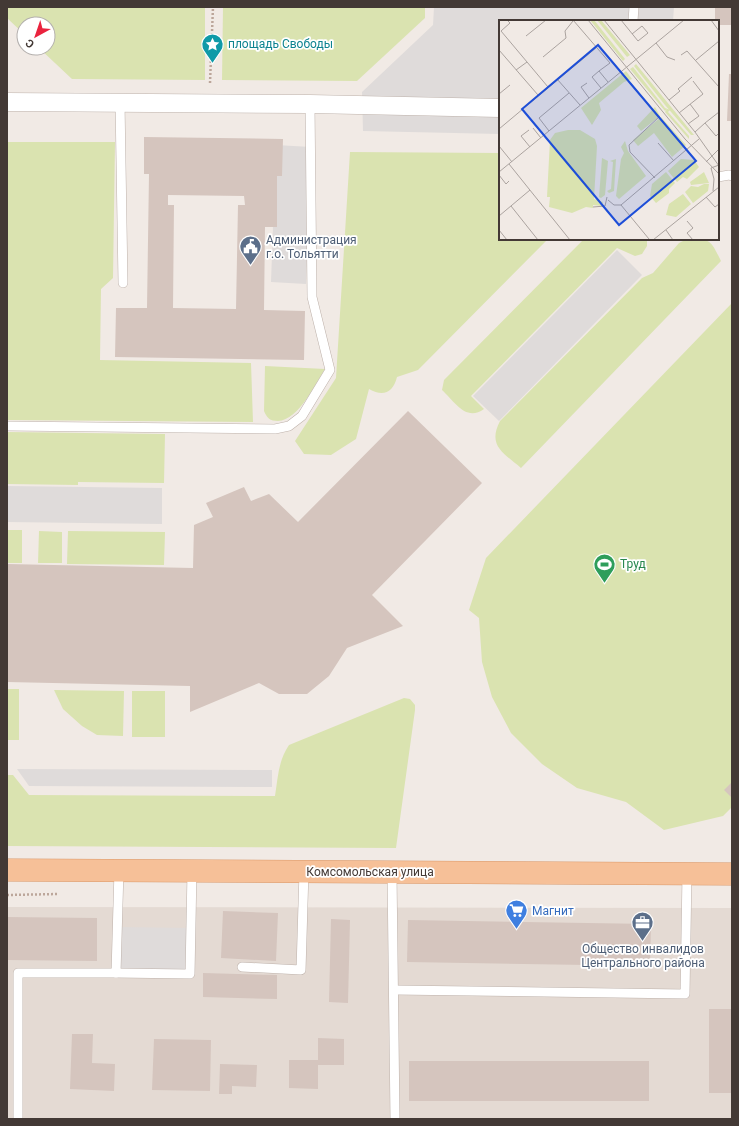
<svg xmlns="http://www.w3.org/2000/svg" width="739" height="1126" viewBox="0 0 739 1126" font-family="Roboto,sans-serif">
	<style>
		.residential { fill: #e4dad3 }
		.green { fill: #dae3b0 }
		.parking { fill: #dfdbda }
		.building { fill: #d5c5be; fill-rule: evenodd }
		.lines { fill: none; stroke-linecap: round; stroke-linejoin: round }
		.service-casing { stroke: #beb2ab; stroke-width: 10 }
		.minor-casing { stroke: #beb2ab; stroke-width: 19 }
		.primary-casing { stroke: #da9869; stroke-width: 23 }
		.path { stroke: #bca69a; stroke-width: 2.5; stroke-dasharray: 2 2; stroke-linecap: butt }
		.service { stroke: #fff; stroke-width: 9 }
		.minor { stroke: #fff; stroke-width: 18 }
		.primary { stroke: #f6c098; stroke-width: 22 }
		.labels { text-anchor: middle; stroke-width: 3.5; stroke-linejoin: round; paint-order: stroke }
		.culture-label { font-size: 12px; fill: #0d838f; stroke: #fff; text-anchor: start }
		.service-label { font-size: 12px; fill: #4e5e75; stroke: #fff; text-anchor: start }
		.leisure-label { font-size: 12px; fill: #27864d; stroke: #fff; text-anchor: start }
		.street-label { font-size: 12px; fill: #433935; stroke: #fff }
		.shop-label { font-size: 12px; fill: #366cbe; stroke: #fff; text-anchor: start }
		.inset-road { fill: none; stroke: #aba39f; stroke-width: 1 }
		.view { fill: #1d4ed8; fill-opacity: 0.15; stroke: #1d4ed8; stroke-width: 2 }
		.inset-edge { fill: none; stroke: #433935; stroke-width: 2 }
	</style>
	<rect width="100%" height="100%" fill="#f1eae5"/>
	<path class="residential" d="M 7,907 L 732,908 L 732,1119 L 7,1119 Z"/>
	<g class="green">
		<path d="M 7,7 L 205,7 L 205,80 L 72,79 L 39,48 L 48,48 L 48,24 L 24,24 L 24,34 L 7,18 Z"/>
		<path d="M 223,7 L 425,7 L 425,18 L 357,81 L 222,80 Z"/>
		<path d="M 7,142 L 115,142 L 113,278 L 101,289 L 100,360 L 251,363 L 253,422 L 7,420 Z"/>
		<path d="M 350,152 L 500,153 L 500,239 L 548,239 L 418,370 L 397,377 C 393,393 383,397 369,389 L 356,439 L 331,455 L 304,454 L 295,441 L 336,378 Z"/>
		<path d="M 584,239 L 647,239 L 647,246 L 642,254 L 635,256 L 617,248 L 471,396 L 484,409 C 466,422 455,402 442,390 L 444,380 Z"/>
		<path d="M 687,239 C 711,239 710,239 721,261 L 521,468 C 504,453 487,446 500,421 L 642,278 L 653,273 L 679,243 Z"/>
		<path d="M 732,303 L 732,807 L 723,816 L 664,830 L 626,802 L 577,788 L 542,764 L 511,733 L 492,697 L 482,662 L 479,618 L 469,610 L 486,558 Z"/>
		<path d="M 265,366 L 325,369 C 315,384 299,420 278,421 C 270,421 267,418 264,411 Z"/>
		<path d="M 7,432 L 165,434 L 164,483 L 78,482 L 78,485 L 7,484 Z"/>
		<rect x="7" y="530" width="15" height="33"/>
		<path d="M 39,531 L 62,532 L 62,563 L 38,563 Z"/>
		<path d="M 68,531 L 165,532 L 164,565 L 67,564 Z"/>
		<rect x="7" y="689" width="12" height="51"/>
		<path d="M 54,690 L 124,691 L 123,736 L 97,735 L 82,726 L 63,709 Z"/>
		<rect x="132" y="691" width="33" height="46"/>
		<path d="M 404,698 L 410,699 L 415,705 L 415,710 L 396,848 L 7,846 L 7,775 L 13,775 L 29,795 L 275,796 C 278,778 278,761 289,745 Z"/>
	</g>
	<g class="parking">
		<path d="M 434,7 L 674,7 L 673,21 L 500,21 L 500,134 L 363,131 L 362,92 L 433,25 Z"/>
		<path d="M 276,145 L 311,147 L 306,284 L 271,282 Z"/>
		<path d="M 617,250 L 642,275 L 499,421 L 473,396 Z"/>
		<path d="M 7,486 L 162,488 L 162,524 L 7,522 Z"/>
		<path d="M 17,769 L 272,770 L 272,787 L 29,786 Z"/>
		<path d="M 117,927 L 191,928 L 190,974 L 116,973 Z"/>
	</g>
	<g class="building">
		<path d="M 715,7 L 732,7 L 732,25 L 718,25 L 718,21 L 715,21 Z"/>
		<path d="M 729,74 L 732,74 L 732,121 L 727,121 Z"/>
		<path d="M 144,137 L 283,139 L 282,176 L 277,176 L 277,227 L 265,227 L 264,310 L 305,311 L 304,360 L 115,357 L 116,308 L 147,308 L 149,174 L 144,174 ZM 168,195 L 244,196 L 245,205 L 238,205 L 236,309 L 173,308 L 174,205 L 168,205 Z"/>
		<path d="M 408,411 L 482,483 L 372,595 L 403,626 L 347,648 L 329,676 L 307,694 L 279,694 L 259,683 L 190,712 L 190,686 L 7,682 L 7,564 L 193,568 L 194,525 L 213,517 L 206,503 L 244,487 L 251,501 L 269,494 L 298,522 Z"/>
		<path d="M 732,782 L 732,798 L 724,790 Z"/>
		<path d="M 223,911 L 278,913 L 276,961 L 221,958 Z"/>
		<path d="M 7,917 L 97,918 L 97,961 L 7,960 Z"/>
		<path d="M 331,919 L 350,920 L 348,1003 L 329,1002 Z"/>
		<path d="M 408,920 L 651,924 L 650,966 L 407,962 Z"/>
		<path d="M 203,973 L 277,975 L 277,999 L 203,997 Z"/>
		<rect x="709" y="1009" width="23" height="84"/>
		<path d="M 72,1034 L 93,1034 L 92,1063 L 115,1064 L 114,1091 L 70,1089 Z"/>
		<path d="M 318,1038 L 344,1039 L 344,1065 L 318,1065 L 318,1089 L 289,1088 L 289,1060 L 318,1060 Z"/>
		<path d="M 154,1039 L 211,1040 L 210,1091 L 152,1090 Z"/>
		<rect x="409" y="1061" width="240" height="40"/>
		<path d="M 220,1064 L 257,1065 L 256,1087 L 232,1086 L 232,1094 L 219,1094 Z"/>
	</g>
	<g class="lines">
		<defs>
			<g id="service">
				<path d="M 633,21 L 634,7"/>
				<path d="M 120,102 L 123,283"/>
				<path d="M 718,177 L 729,175 L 732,176"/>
				<path d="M 7,426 L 275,429 L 289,426 L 302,416 L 330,370 L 312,297 L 310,104"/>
				<path d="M 392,872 L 395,1119"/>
				<path d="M 242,967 L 301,970 L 304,871"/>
				<path d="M 116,973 L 190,974 L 192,871"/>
				<path d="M 394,990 L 685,994 L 687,873"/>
				<path d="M 18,1119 L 18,973 L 116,973 L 119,870"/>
			</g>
			<path id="minor" d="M 7,102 L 310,104 L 500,108"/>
			<path id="primary" d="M 7,870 L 732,874"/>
		</defs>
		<use href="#service" class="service-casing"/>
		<use href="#minor" class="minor-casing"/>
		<use href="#primary" class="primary-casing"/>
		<g class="path">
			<path d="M 210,83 L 213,7"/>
			<path d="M 7,895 L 59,894"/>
		</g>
		<use href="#service" class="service"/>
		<use href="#minor" class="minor"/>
		<use href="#primary" class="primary"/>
	</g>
	<defs>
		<symbol id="sight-pin" viewBox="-11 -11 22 30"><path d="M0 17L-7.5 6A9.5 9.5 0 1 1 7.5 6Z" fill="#0f9aa8" stroke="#fff"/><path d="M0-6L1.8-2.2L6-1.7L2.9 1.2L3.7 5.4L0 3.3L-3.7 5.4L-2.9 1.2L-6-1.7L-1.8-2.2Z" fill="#fff"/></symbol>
		<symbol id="civic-pin" viewBox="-11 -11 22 30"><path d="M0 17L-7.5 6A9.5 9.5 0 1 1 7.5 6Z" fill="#5c6f8a" stroke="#fff"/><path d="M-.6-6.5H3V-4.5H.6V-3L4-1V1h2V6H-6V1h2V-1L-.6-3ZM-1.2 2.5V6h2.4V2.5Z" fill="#fff"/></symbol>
		<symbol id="stadium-pin" viewBox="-11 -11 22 30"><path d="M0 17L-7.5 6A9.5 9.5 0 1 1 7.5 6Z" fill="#2e9e5b" stroke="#fff"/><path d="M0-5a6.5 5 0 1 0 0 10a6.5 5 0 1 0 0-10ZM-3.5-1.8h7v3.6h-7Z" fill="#fff"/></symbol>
		<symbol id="supermarket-pin" viewBox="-11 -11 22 30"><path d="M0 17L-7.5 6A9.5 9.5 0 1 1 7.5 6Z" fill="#3f7fe0" stroke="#fff"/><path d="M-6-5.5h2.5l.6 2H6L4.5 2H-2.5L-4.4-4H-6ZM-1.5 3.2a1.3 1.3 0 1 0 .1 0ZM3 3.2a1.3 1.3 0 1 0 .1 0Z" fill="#fff"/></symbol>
		<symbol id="office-pin" viewBox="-11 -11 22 30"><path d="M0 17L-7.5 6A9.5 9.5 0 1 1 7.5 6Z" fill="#5c6f8a" stroke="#fff"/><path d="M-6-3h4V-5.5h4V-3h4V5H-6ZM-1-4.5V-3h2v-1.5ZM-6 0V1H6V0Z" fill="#fff"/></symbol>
	</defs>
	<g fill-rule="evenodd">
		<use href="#sight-pin" x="200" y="32" width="25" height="34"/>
		<use href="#civic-pin" x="238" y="234" width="25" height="34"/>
		<use href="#stadium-pin" x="592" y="552" width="25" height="34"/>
		<use href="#supermarket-pin" x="504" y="898" width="25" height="34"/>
		<use href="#office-pin" x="630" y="910" width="25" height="34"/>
	</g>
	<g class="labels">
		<g class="culture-label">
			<text x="228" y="48">площадь Свободы</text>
		</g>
		<g class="service-label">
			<text x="266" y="244">Администрация<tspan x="266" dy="14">г.о. Тольятти</tspan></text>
			<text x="643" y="953" text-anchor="middle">Общество инвалидов<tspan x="643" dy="14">Центрального района</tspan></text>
		</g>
		<g class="leisure-label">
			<text x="620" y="568">Труд</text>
		</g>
		<g class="street-label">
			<text x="370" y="876">Комсомольская улица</text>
		</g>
		<g class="shop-label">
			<text x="532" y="915">Магнит</text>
		</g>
	</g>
	<g transform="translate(499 20)">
		<rect width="220" height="220" fill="#f1eae5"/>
		<path d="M 91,0 L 95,0 L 126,39 L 124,41 ZM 98,0 L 102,0 L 131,35 L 128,37 ZM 137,44 L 195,115 L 192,115 L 166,85 L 135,46 ZM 134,47 L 166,88 L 171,90 L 169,92 L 190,116 L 190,119 L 166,92 L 168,89 L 166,91 L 131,49 ZM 127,51 L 133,59 L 125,62 L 100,83 L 102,90 L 93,105 L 82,88 ZM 156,87 L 161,96 L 142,111 L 138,106 ZM 162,97 L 187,125 L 173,137 L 155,113 L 139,126 L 134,120 ZM 69,110 L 81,110 L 96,119 L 98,126 L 95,179 L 104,182 L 103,186 L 94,185 L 94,188 L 87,187 L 73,193 L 50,187 L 51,177 L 48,177 L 51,120 L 56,113 ZM 126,121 L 129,131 L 147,156 L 120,179 L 117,176 L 122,139 L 125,133 L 122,127 ZM 103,138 L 109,141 L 106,175 L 102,178 L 100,177 ZM 117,139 L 115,171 L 110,173 L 108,171 L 112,169 L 114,142 L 111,141 ZM 182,139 L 195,140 L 200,147 L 188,159 L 184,157 L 178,162 L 169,151 ZM 167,152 L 176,163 L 170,169 L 170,173 L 157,183 L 151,176 L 153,164 ZM 205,152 L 210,163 L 192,165 L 191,162 ZM 205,164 L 210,164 L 209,171 L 194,183 L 186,172 L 192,166 L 199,167 ZM 184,174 L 192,184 L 177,197 L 167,195 L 170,184 Z" fill="#dae3b0"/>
		<path class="inset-road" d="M 8,0 L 11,3 L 2,11 L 49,67M 74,0 L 111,43 L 100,51 L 109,62M 89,0 L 186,119 L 220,154M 105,0 L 196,112 L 220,146M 122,0 L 139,21 L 149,13 L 143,6 L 133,14M 212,0 L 220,11M 27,16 L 47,0M 157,23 L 168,37 L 176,40M 0,30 L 39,75M 182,35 L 188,31 L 220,67M 44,37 L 67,18 L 66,11 L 74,1M 197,40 L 220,21M 17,50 L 28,42M 100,51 L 93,57 L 102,68M 58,59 L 81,85M 88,63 L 82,67 L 90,78M 0,74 L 11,65M 170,80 L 181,71 L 179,69 L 193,57M 220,92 L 206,103 L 217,116 L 220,113M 180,93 L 204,74 L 194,61M 189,104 L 200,96 L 191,84M 34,108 L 42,118M 0,109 L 98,27M 30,110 L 22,116 L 31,127M 50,111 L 40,98 L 70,73M 196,112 L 206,103M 159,123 L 175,141M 0,126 L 13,142M 207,142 L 220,129M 10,144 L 71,220M 0,152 L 185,0M 0,155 L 7,164 L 10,161M 156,158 L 131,132 L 130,125 L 161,96M 214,171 L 215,159 L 212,148 L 220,145M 207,177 L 216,187 L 220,184M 109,180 L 115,185 L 122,185 L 200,119M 122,185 L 150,219M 12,186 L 39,220M 94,187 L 106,186 L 108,177M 0,196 L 31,170M 188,201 L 194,208 L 188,213 L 194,220M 0,210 L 8,220M 167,210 L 174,220M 154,220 L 220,167"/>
		<path class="view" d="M 99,25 L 197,141 L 120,205 L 23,89 Z"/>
		<rect width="220" height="220" class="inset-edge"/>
	</g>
	<rect width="739" height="1126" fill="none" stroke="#433935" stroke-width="16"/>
	<g transform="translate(36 36) rotate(220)"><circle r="19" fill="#ffffff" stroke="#b4b0ae"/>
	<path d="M0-3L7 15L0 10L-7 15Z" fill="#ea233e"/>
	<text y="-6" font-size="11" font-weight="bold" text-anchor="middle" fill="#433935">С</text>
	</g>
</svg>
